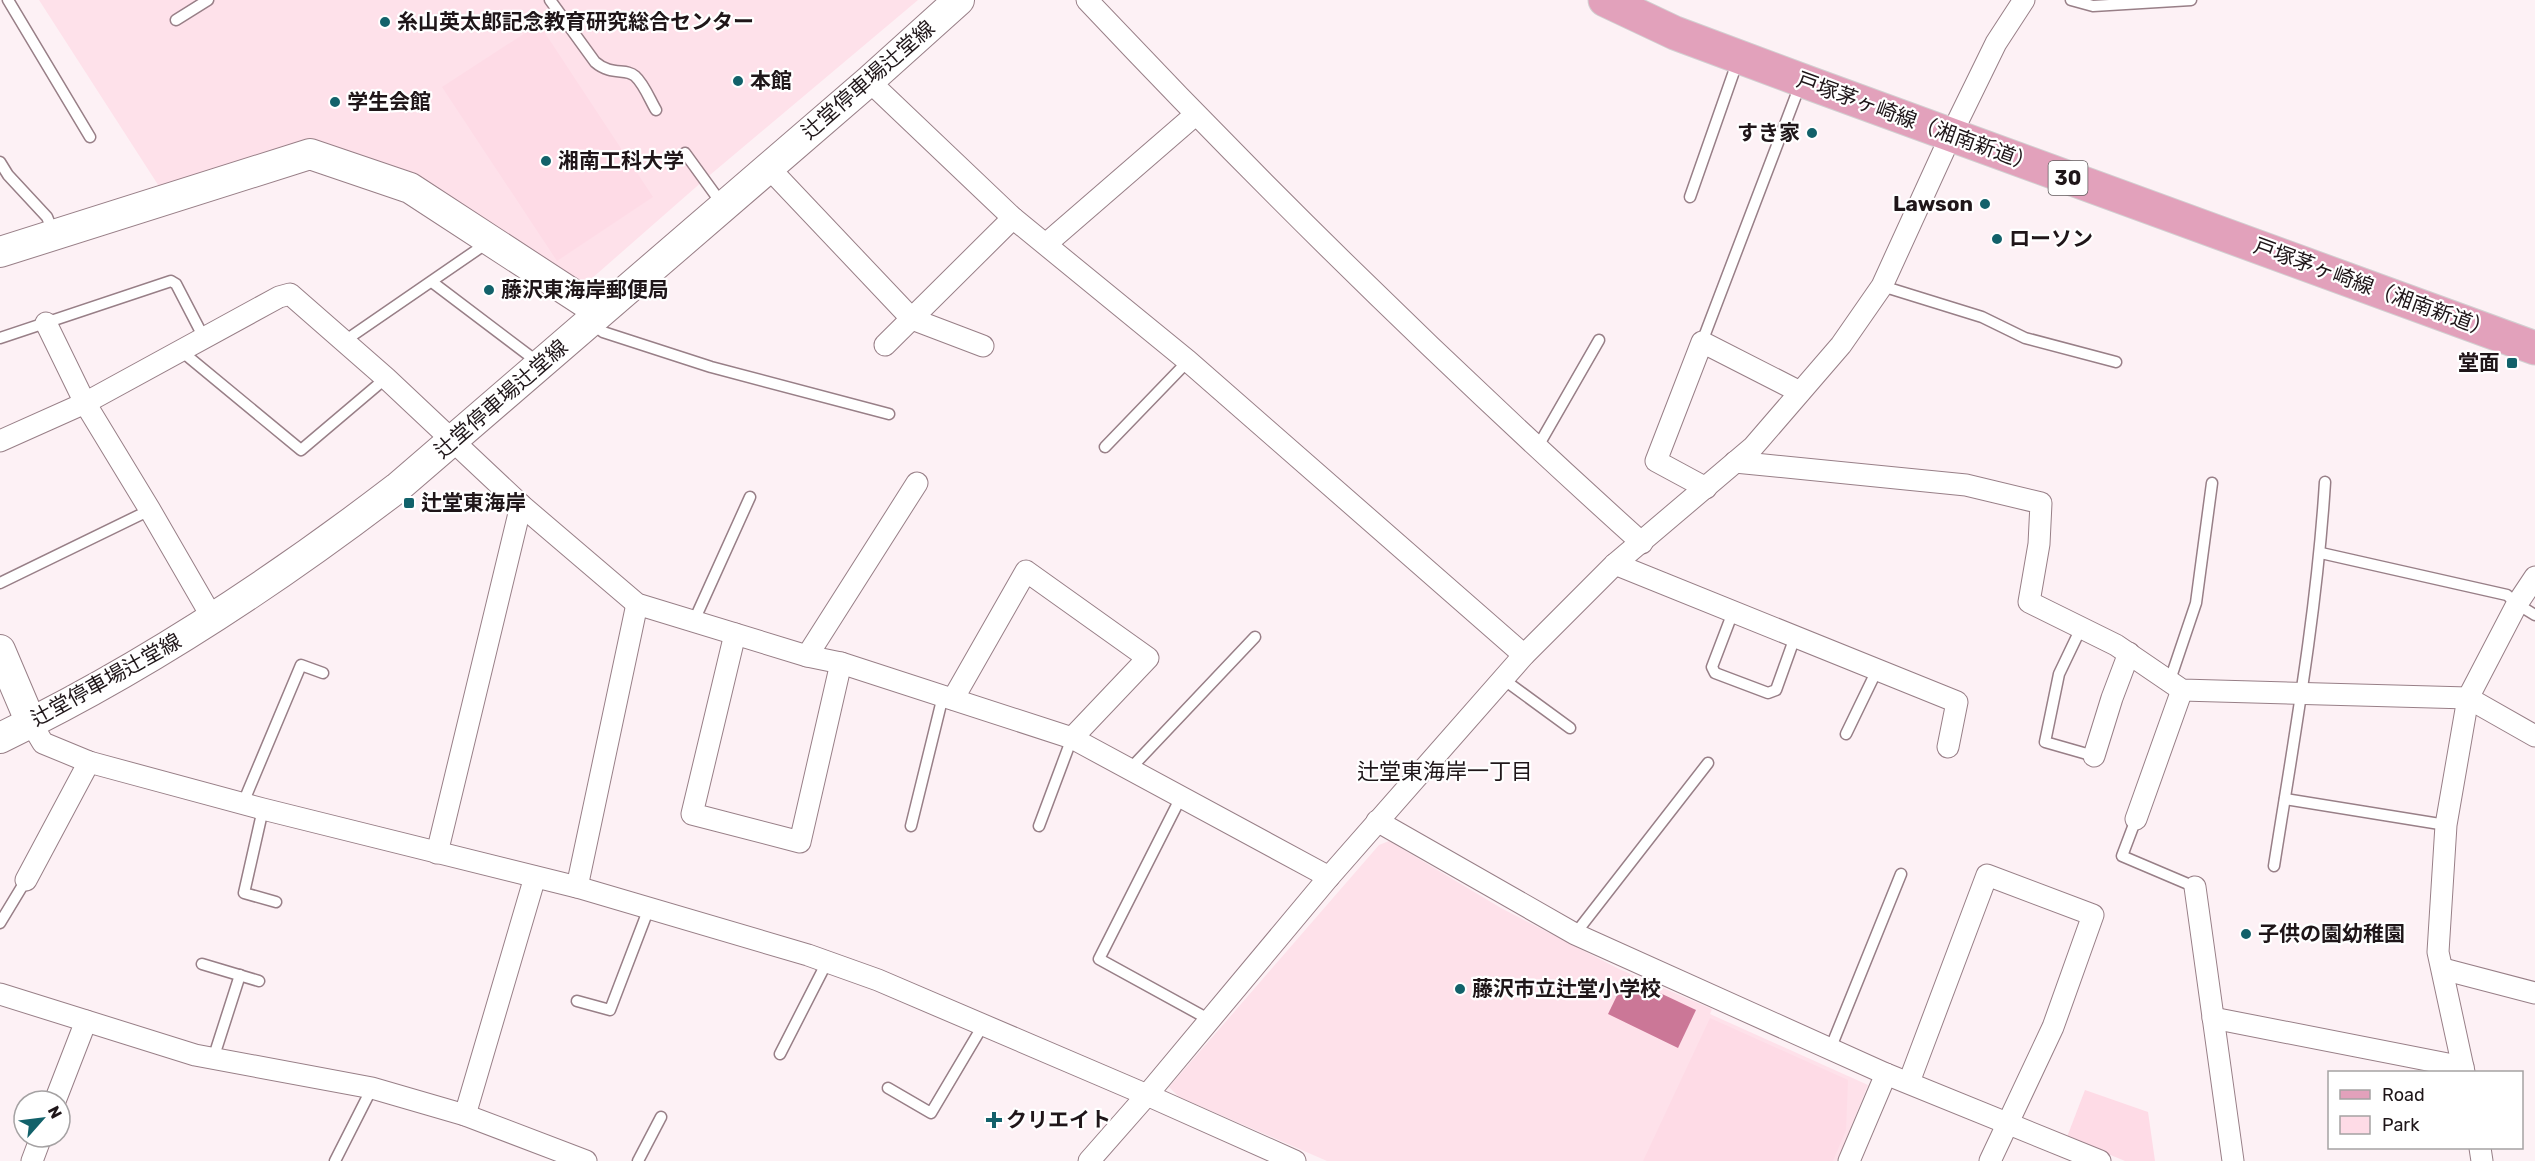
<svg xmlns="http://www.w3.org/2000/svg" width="2535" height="1161" viewBox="0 0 2535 1161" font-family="Rubik,'Noto Sans JP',sans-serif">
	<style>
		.built { fill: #fee1ea }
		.green { fill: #fedbe6 }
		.water { fill: #cb7797 }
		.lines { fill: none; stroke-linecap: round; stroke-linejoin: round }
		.lane-casing { stroke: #987f87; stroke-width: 13 }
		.street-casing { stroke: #987f87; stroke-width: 23 }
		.secondary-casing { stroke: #987f87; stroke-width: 32 }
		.primary-casing { stroke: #d2d0d1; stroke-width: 35 }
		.lane { stroke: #fff; stroke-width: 10 }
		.street { stroke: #fff; stroke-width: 21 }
		.secondary { stroke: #fff; stroke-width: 30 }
		.primary { stroke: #e2a1bb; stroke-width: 33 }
		.poi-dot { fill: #12616a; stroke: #fff; stroke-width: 2 }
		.labels { text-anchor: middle; stroke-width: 4.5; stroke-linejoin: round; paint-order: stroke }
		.shield { fill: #fff; stroke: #625c5e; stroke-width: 1.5 }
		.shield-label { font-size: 20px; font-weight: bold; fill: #1f1619 }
		.poi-label { font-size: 21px; font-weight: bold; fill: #1f1619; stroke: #fff; text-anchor: start }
		.street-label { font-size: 21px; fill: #1f1619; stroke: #fff }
		.neighbourhood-label { font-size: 22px; fill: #1f1619; stroke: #fff }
	</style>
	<rect width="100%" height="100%" fill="#fdf1f5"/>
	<g class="built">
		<path d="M 39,0 L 918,0 L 704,180 L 582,287 L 312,142 L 162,191 Z"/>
		<path d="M 1389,841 L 1501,908 L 1619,969 L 1712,1009 L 1710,1014 L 1868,1085 L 1837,1161 L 1327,1161 L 1179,1097 L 1169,1087 L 1379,845 Z"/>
	</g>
	<g class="green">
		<path d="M 539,24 L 653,197 L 557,261 L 442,87 Z"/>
		<path d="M 1710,1018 L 1848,1080 L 1846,1130 L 1833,1161 L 1643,1161 Z"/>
		<path d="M 2085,1090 L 2148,1112 L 2155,1161 L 2125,1161 L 2067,1137 Z"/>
	</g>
	<path class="water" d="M 1626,977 L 1696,1010 L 1678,1048 L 1608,1014 Z"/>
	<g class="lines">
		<defs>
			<g id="lane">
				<path d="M 8,0 L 90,137"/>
				<path d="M 550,0 L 595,62 C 611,76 626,68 635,76 C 644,84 650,100 656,110"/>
				<path d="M 2071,0 L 2093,6 L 2191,0"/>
				<path d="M 176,20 L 208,0"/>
				<path d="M 685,153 L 722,204"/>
				<path d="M 0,162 L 8,175 L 47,217 L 54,234"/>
				<path d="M 1690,197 L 1738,60"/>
				<path d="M 432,282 L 539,363"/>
				<path d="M 1882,286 L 1982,317 L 2025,338 L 2116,362"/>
				<path d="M 592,324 L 603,332 L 711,367 L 889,414"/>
				<path d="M 0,338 L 171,281 L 176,284 L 204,338"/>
				<path d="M 343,342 L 487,243"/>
				<path d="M 1702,342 L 1800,85"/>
				<path d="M 180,350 L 301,450 L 386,378"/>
				<path d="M 1105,447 L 1188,361"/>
				<path d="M 1537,448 L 1599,340"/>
				<path d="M 2321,553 L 2507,595 L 2517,604 L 2535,615"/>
				<path d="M 0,583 L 150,510"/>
				<path d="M 1733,612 L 1712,667 L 1715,673 L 1768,693 L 1776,690 L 1795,637"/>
				<path d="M 693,623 L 750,497"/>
				<path d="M 2081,628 L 2059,674 L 2045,742 L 2094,756"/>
				<path d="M 1503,679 L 1570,728"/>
				<path d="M 2169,683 L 2196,603 L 2212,483"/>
				<path d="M 1846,734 L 1877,670"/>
				<path d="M 1130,769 L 1255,637"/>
				<path d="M 1181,797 L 1099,959 L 1210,1020"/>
				<path d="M 2285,799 L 2446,825"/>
				<path d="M 243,803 L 301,665 L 323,673"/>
				<path d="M 263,809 L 244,893 L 276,902"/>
				<path d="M 2136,819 L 2122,856 L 2195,887"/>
				<path d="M 911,826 L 943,696"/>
				<path d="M 1039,826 L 1072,738"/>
				<path d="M 2274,866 C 2294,739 2317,611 2325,482"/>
				<path d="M 0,923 L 26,880"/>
				<path d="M 1575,934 L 1708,763"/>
				<path d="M 202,964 L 259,981"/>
				<path d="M 577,1001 L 610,1010 L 649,908"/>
				<path d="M 1831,1047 L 1901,874"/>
				<path d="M 780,1054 L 827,962"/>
				<path d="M 213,1059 L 240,975"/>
				<path d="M 888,1088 L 931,1113 L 982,1027"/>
				<path d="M 335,1161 L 372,1088"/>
				<path d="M 638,1161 L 661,1117"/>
			</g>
			<g id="street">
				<path d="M 1087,0 C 1264,188 1450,370 1642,543"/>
				<path d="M 869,81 L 1013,218 L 1188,361 L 1524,655"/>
				<path d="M 768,167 L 912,319 L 983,346"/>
				<path d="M 1046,244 L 1195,115"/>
				<path d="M 46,323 L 85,403 L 150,510 L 213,619"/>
				<path d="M 885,345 L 1013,218"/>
				<path d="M 0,441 L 85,403 L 279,297 L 290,294 L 386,378 L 521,505 L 637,604 L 807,656 L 841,663 L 1072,738 L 1329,877"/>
				<path d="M 1735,462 L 1966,485 L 2041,503 L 2039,544 L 2029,602 L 2116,645 L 2182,690 L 2468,698 L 2535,736"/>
				<path d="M 1706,488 L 1656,461 L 1702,342 L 1800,392"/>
				<path d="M 1615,564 L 1957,702 L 1948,747"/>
				<path d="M 735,634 L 692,814 L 800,842 L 841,663"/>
				<path d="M 807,656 L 917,483"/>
				<path d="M 953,699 L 1026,571 L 1148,658 L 1072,738"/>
				<path d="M 31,723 L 43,743 L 89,762 L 263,809 L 577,887 L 808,955 L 878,980 L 1147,1095 L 1295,1161"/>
				<path d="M 2094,756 L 2112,698 L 2129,653"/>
				<path d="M 2136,819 L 2182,690"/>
				<path d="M 1377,821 L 1575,934 L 1886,1074 L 2100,1161"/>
				<path d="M 437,853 L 521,505"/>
				<path d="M 26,880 L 89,762"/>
				<path d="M 577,887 L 637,604"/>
				<path d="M 2195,887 L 2233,1161"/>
				<path d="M 2443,969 L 2535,993"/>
				<path d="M 0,994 L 195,1055 L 372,1088 L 465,1115 L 586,1161"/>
				<path d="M 2213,1018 L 2463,1067"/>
				<path d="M 2464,1072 L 2438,952 L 2446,825 L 2468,698 L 2517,604 L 2535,577"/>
				<path d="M 1909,1082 L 1987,875 L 2093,915 L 2053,1027 L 1990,1161"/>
				<path d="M 55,1101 L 86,1021"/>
				<path d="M 465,1115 L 535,877"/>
				<path d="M 2480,1148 L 2482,1161"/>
				<path d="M 32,1161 L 41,1137"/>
				<path d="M 1089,1161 L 1147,1095 L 1329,877 L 1524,655 L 1615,564 L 1753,447 L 1841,345 L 1882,286 L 1951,135 L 1996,43 L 2024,0"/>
				<path d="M 1849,1161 L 1886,1074"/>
			</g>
			<g id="secondary">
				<path d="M 0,252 L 310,154 L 410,188 L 600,312"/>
				<path d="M 0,650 L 31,723"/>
				<path d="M 0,738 C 141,670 273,583 397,488 L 869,81 L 959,0"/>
			</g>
			<path id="primary" d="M 1605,0 L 1675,33 L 1809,83 L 2535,348"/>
		</defs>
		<use href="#lane" class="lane-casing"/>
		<use href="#street" class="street-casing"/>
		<use href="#secondary" class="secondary-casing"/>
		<use href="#primary" class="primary-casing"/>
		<use href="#lane" class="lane"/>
		<use href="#street" class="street"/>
		<use href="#secondary" class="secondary"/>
		<use href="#primary" class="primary"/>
	</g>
	<g class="poi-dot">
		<circle cx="385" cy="22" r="6"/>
		<circle cx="738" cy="81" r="6"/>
		<circle cx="335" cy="102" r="6"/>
		<circle cx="1812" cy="133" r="6"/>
		<circle cx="546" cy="161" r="6"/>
		<circle cx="1985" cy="204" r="6"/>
		<circle cx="1997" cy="239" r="6"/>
		<circle cx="489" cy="290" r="6"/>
		<rect x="2506" y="357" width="12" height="12" rx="3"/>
		<rect x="403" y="497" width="12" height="12" rx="3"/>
		<circle cx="2246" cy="934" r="6"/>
		<circle cx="1460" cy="989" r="6"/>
		<path d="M991 1111h6v6h6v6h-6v6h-6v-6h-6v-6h6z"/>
	</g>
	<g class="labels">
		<rect class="shield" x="2048.5" y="161" width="39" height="34" rx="4.5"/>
		<g class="shield-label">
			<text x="2068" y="185">30</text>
		</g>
		<g class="poi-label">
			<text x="397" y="29">糸山英太郎記念教育研究総合センター</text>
			<text x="750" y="88">本館</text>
			<text x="347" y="109">学生会館</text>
			<text x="1800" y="140" text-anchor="end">すき家</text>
			<text x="558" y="168">湘南工科大学</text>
			<text x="1973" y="211" text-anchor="end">Lawson</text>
			<text x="2009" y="246">ローソン</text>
			<text x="501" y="297">藤沢東海岸郵便局</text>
			<text x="2500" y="370" text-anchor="end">堂面</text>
			<text x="421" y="510">辻堂東海岸</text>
			<text x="2258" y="941">子供の園幼稚園</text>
			<text x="1472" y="996">藤沢市立辻堂小学校</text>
			<text x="1006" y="1127">クリエイト</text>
		</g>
		<g class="street-label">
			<text transform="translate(868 80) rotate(-41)" y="7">辻堂停車場辻堂線</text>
			<text transform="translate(1916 122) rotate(20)" y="7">戸塚茅ヶ崎線（湘南新道）</text>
			<text transform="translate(2373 288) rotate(20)" y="7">戸塚茅ヶ崎線（湘南新道）</text>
			<text transform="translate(501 399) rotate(-41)" y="7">辻堂停車場辻堂線</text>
			<text transform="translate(106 680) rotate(-29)" y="7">辻堂停車場辻堂線</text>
		</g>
		<g class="neighbourhood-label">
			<text x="1445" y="779">辻堂東海岸一丁目</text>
		</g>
	</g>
	<rect x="2328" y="1071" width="195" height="78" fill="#ffffff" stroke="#a5a2a3" stroke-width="1.5"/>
	<rect x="2340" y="1090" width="30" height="9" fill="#e2a1bb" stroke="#a5a2a3" stroke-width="1.5"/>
	<text x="2382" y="1101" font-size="18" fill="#1f1619">Road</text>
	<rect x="2340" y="1116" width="30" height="18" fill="#fedbe6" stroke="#a5a2a3" stroke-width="1.5"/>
	<text x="2382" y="1131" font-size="18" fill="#1f1619">Park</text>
	<g transform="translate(42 1119) rotate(62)"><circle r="28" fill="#ffffff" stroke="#a5a2a3" stroke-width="1.5"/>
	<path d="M0-4.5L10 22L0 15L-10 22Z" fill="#12616a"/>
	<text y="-9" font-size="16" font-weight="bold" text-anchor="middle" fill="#1f1619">N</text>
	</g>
</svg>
